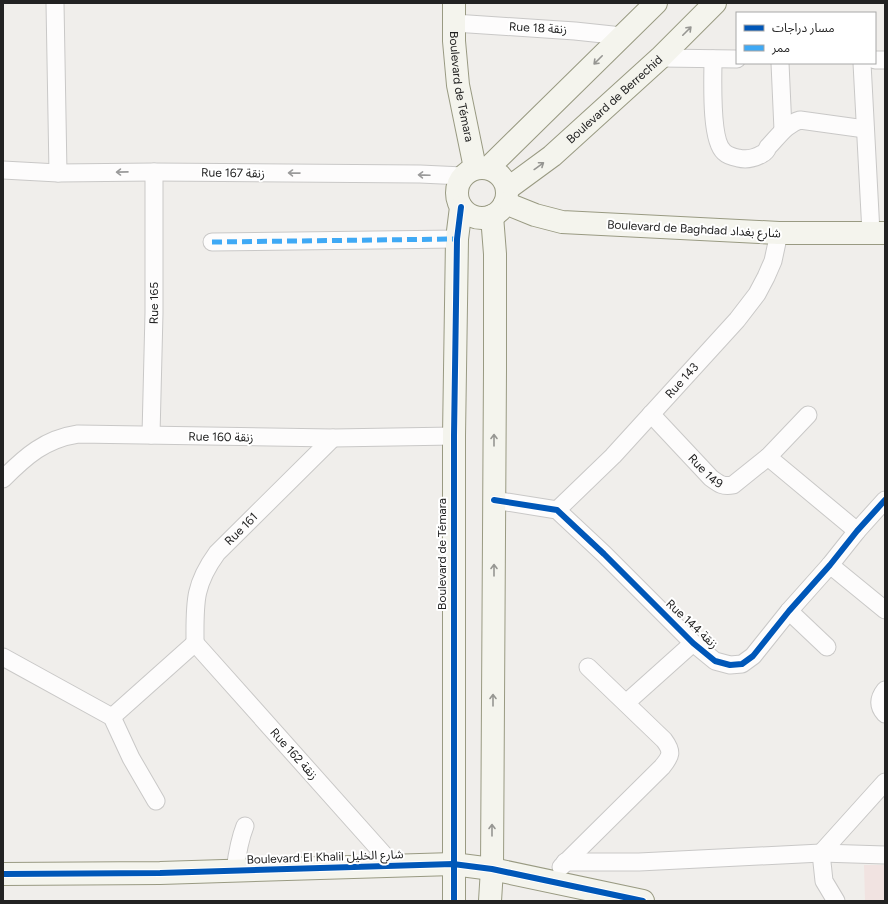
<svg xmlns="http://www.w3.org/2000/svg" width="888" height="904" viewBox="0 0 888 904" font-family="Figtree,'Noto Sans Arabic',sans-serif">
	<style>
		.commercial { fill: #f1e3e1 }
		.lines { fill: none; stroke-linecap: round; stroke-linejoin: round }
		.street-casing { stroke: #c9c8c7; stroke-width: 19 }
		.secondary-casing { stroke: #999a82; stroke-width: 24 }
		.street { stroke: #fdfcfc; stroke-width: 17 }
		.secondary { stroke: #f4f4ed; stroke-width: 22 }
		.quiet { stroke: #3fa9f5; stroke-width: 5; stroke-dasharray: 10 5; stroke-linecap: butt }
		.cycleway-casing { stroke: #fff; stroke-width: 8 }
		.cycleway { stroke: #0057b8; stroke-width: 6 }
		.oneway { stroke: #969692 }
		.oneway2 { stroke: #9a9a9a }
		.labels { text-anchor: middle; stroke-width: 4; stroke-linejoin: round; paint-order: stroke }
		.street-label { font-size: 12px; fill: #222; stroke: #fff }
	</style>
	<rect width="100%" height="100%" fill="#f0eeeb"/>
	<path class="commercial" d="M 864,865 L 885,865 L 885,901 L 865,901 Z"/>
	<g class="lines">
		<defs>
			<g id="street">
				<path d="M 55,3 L 58,173"/>
				<path d="M 454,23 L 575,31 L 622,36"/>
				<path d="M 660,58 L 737,59"/>
				<path d="M 713,59 C 713,78 710,140 724,152 C 728,156 733,157 738,158 C 746,160 755,158 762,154 C 764,153 767,150 768,147 C 778,137 786,124 800,120 L 865,129"/>
				<path d="M 875,60 L 885,60"/>
				<path d="M 780,63 L 783,130"/>
				<path d="M 862,63 L 871,233"/>
				<path d="M 3,170 L 58,173 L 154,172 L 420,174 L 463,176"/>
				<path d="M 212,242 L 457,239"/>
				<path id="s1" d="M 651,414 L 711,478 C 719,484 723,487 733,485 L 768,457 L 808,415"/>
				<path id="s2" d="M 151,435 L 154,313 L 154,172"/>
				<path d="M 768,457 L 857,531"/>
				<path d="M 3,479 C 26,456 45,439 78,434 L 333,438 L 454,436"/>
				<path d="M 494,500 L 557,510 L 604,554 L 693,643 L 715,661 L 730,665 L 742,664 L 753,656 L 789,611 L 830,565 L 857,531 L 885,500"/>
				<path id="s3" d="M 557,510 L 613,456 L 737,320 L 757,294 L 766,277 L 773,261 L 779,233"/>
				<path d="M 830,565 L 885,610"/>
				<path d="M 789,611 L 827,647"/>
				<path d="M 195,643 L 394,866"/>
				<path id="s4" d="M 195,643 C 195,604 193,586 217,553 L 333,438"/>
				<path d="M 3,657 L 112,717 L 131,758 L 156,801"/>
				<path d="M 885,690 C 878,699 878,706 885,714"/>
				<path d="M 626,703 L 693,643"/>
				<path d="M 112,717 L 195,643"/>
				<path d="M 565,862 L 639,862 L 821,853 L 885,855"/>
				<path d="M 561,867 L 662,767 C 671,756 673,752 664,740 L 588,667"/>
				<path d="M 235,870 C 237,855 239,841 245,826"/>
				<path d="M 836,901 L 824,881 L 821,853 L 885,782"/>
			</g>
			<g id="secondary">
				<path id="s5" d="M 454,3 L 454,41 L 458,85 L 475,168"/>
				<circle cx="482" cy="193" r="25"/>
				<path d="M 488,168 L 656,3"/>
				<path id="s6" d="M 507,189 L 552,156 L 660,58 L 715,3"/>
				<path d="M 505,203 L 535,215 L 562,222 L 779,233 L 885,233"/>
				<path d="M 3,874 L 160,873 L 453,864 L 492,869 L 643,901"/>
				<path d="M 454,901 L 454,436 L 457,239 L 461,207"/>
				<path d="M 490,901 L 492,869 L 495,369 L 495,254 L 492,216"/>
			</g>
		</defs>
		<use href="#street" class="street-casing"/>
		<use href="#secondary" class="secondary-casing"/>
		<use href="#street" class="street"/>
		<use href="#secondary" class="secondary"/>
		<path class="quiet" d="M 212,242 L 457,239"/>
		<defs>
			<g id="cycleway">
				<path d="M 494,500 L 557,510 L 604,554 L 693,643 L 715,661 L 730,665 L 742,664 L 753,656 L 789,611 L 830,565 L 857,531 L 885,500"/>
				<path d="M 3,874 L 160,873 L 453,864 L 492,869 L 643,901"/>
				<path d="M 454,901 L 454,436 L 457,239 L 461,207"/>
			</g>
		</defs>
		<use href="#cycleway" class="cycleway-casing"/>
		<use href="#cycleway" class="cycleway"/>
	</g>
	<defs><path id="oneway-shaft" d="M-6 0H5M1.5-3L5.5 0L1.5 3" fill="none" stroke-width="1.6" stroke-linecap="round" stroke-linejoin="round"/></defs>
	<g class="oneway">
		<use href="#oneway-shaft" transform="translate(687 31) rotate(-45)"/>
		<use href="#oneway-shaft" transform="translate(598 60) rotate(135)"/>
		<use href="#oneway-shaft" transform="translate(539 166) rotate(-36)"/>
		<use href="#oneway-shaft" transform="translate(494 440) rotate(-90)"/>
		<use href="#oneway-shaft" transform="translate(494 570) rotate(-90)"/>
		<use href="#oneway-shaft" transform="translate(493 700) rotate(-90)"/>
		<use href="#oneway-shaft" transform="translate(492 830) rotate(-90)"/>
	</g>
	<g class="oneway2">
		<use href="#oneway-shaft" transform="translate(122 172) rotate(179)"/>
		<use href="#oneway-shaft" transform="translate(294 173) rotate(-179)"/>
		<use href="#oneway-shaft" transform="translate(424 175) rotate(-178)"/>
	</g>
	<g class="labels">
		<g class="street-label">
			<text transform="translate(538 28) rotate(3)" y="4">Rue 18 زنقة</text>
			<text dy="4" stroke="none"><textPath href="#s5" startOffset="84">Boulevard de Témara</textPath></text>
			<text dy="4" stroke="none"><textPath href="#s6" startOffset="140">Boulevard de Berrechid</textPath></text>
			<text transform="translate(233 173) rotate(1)" y="4">Rue 167 زنقة</text>
			<text transform="translate(694 229) rotate(3)" y="4">Boulevard de Baghdad شارع بغداد</text>
			<text dy="4" stroke="none"><textPath href="#s2" startOffset="132">Rue 165</textPath></text>
			<text dy="4" stroke="none"><textPath href="#s3" startOffset="180">Rue 143</textPath></text>
			<text transform="translate(221 437) rotate(1)" y="4">Rue 160 زنقة</text>
			<text dy="4" stroke="none"><textPath href="#s1" startOffset="79">Rue 149</textPath></text>
			<text dy="4" stroke="none"><textPath href="#s4" startOffset="129">Rue 161</textPath></text>
			<text transform="translate(442 554) rotate(-90)" y="4">Boulevard de Témara</text>
			<text transform="translate(692 624) rotate(43)" y="4">Rue 144 زنقة</text>
			<text transform="translate(294 754) rotate(48)" y="4">Rue 162 زنقة</text>
			<text transform="translate(325 857) rotate(-2)" y="4">Boulevard El Khalil شارع الخليل</text>
		</g>
	</g>
	<rect width="888" height="904" fill="none" stroke="#222222" stroke-width="8"/>
	<rect x="736" y="12" width="140" height="52" fill="#ffffff" stroke="#a7a7a7"/>
	<rect x="744" y="25" width="20" height="6" fill="#0057b8" stroke="#a7a7a7"/>
	<text x="772" y="32" font-size="12" fill="#222222">مسار دراجات</text>
	<rect x="744" y="45" width="20" height="6" fill="#3fa9f5" stroke="#a7a7a7"/>
	<text x="772" y="52" font-size="12" fill="#222222">ممر</text>
</svg>
